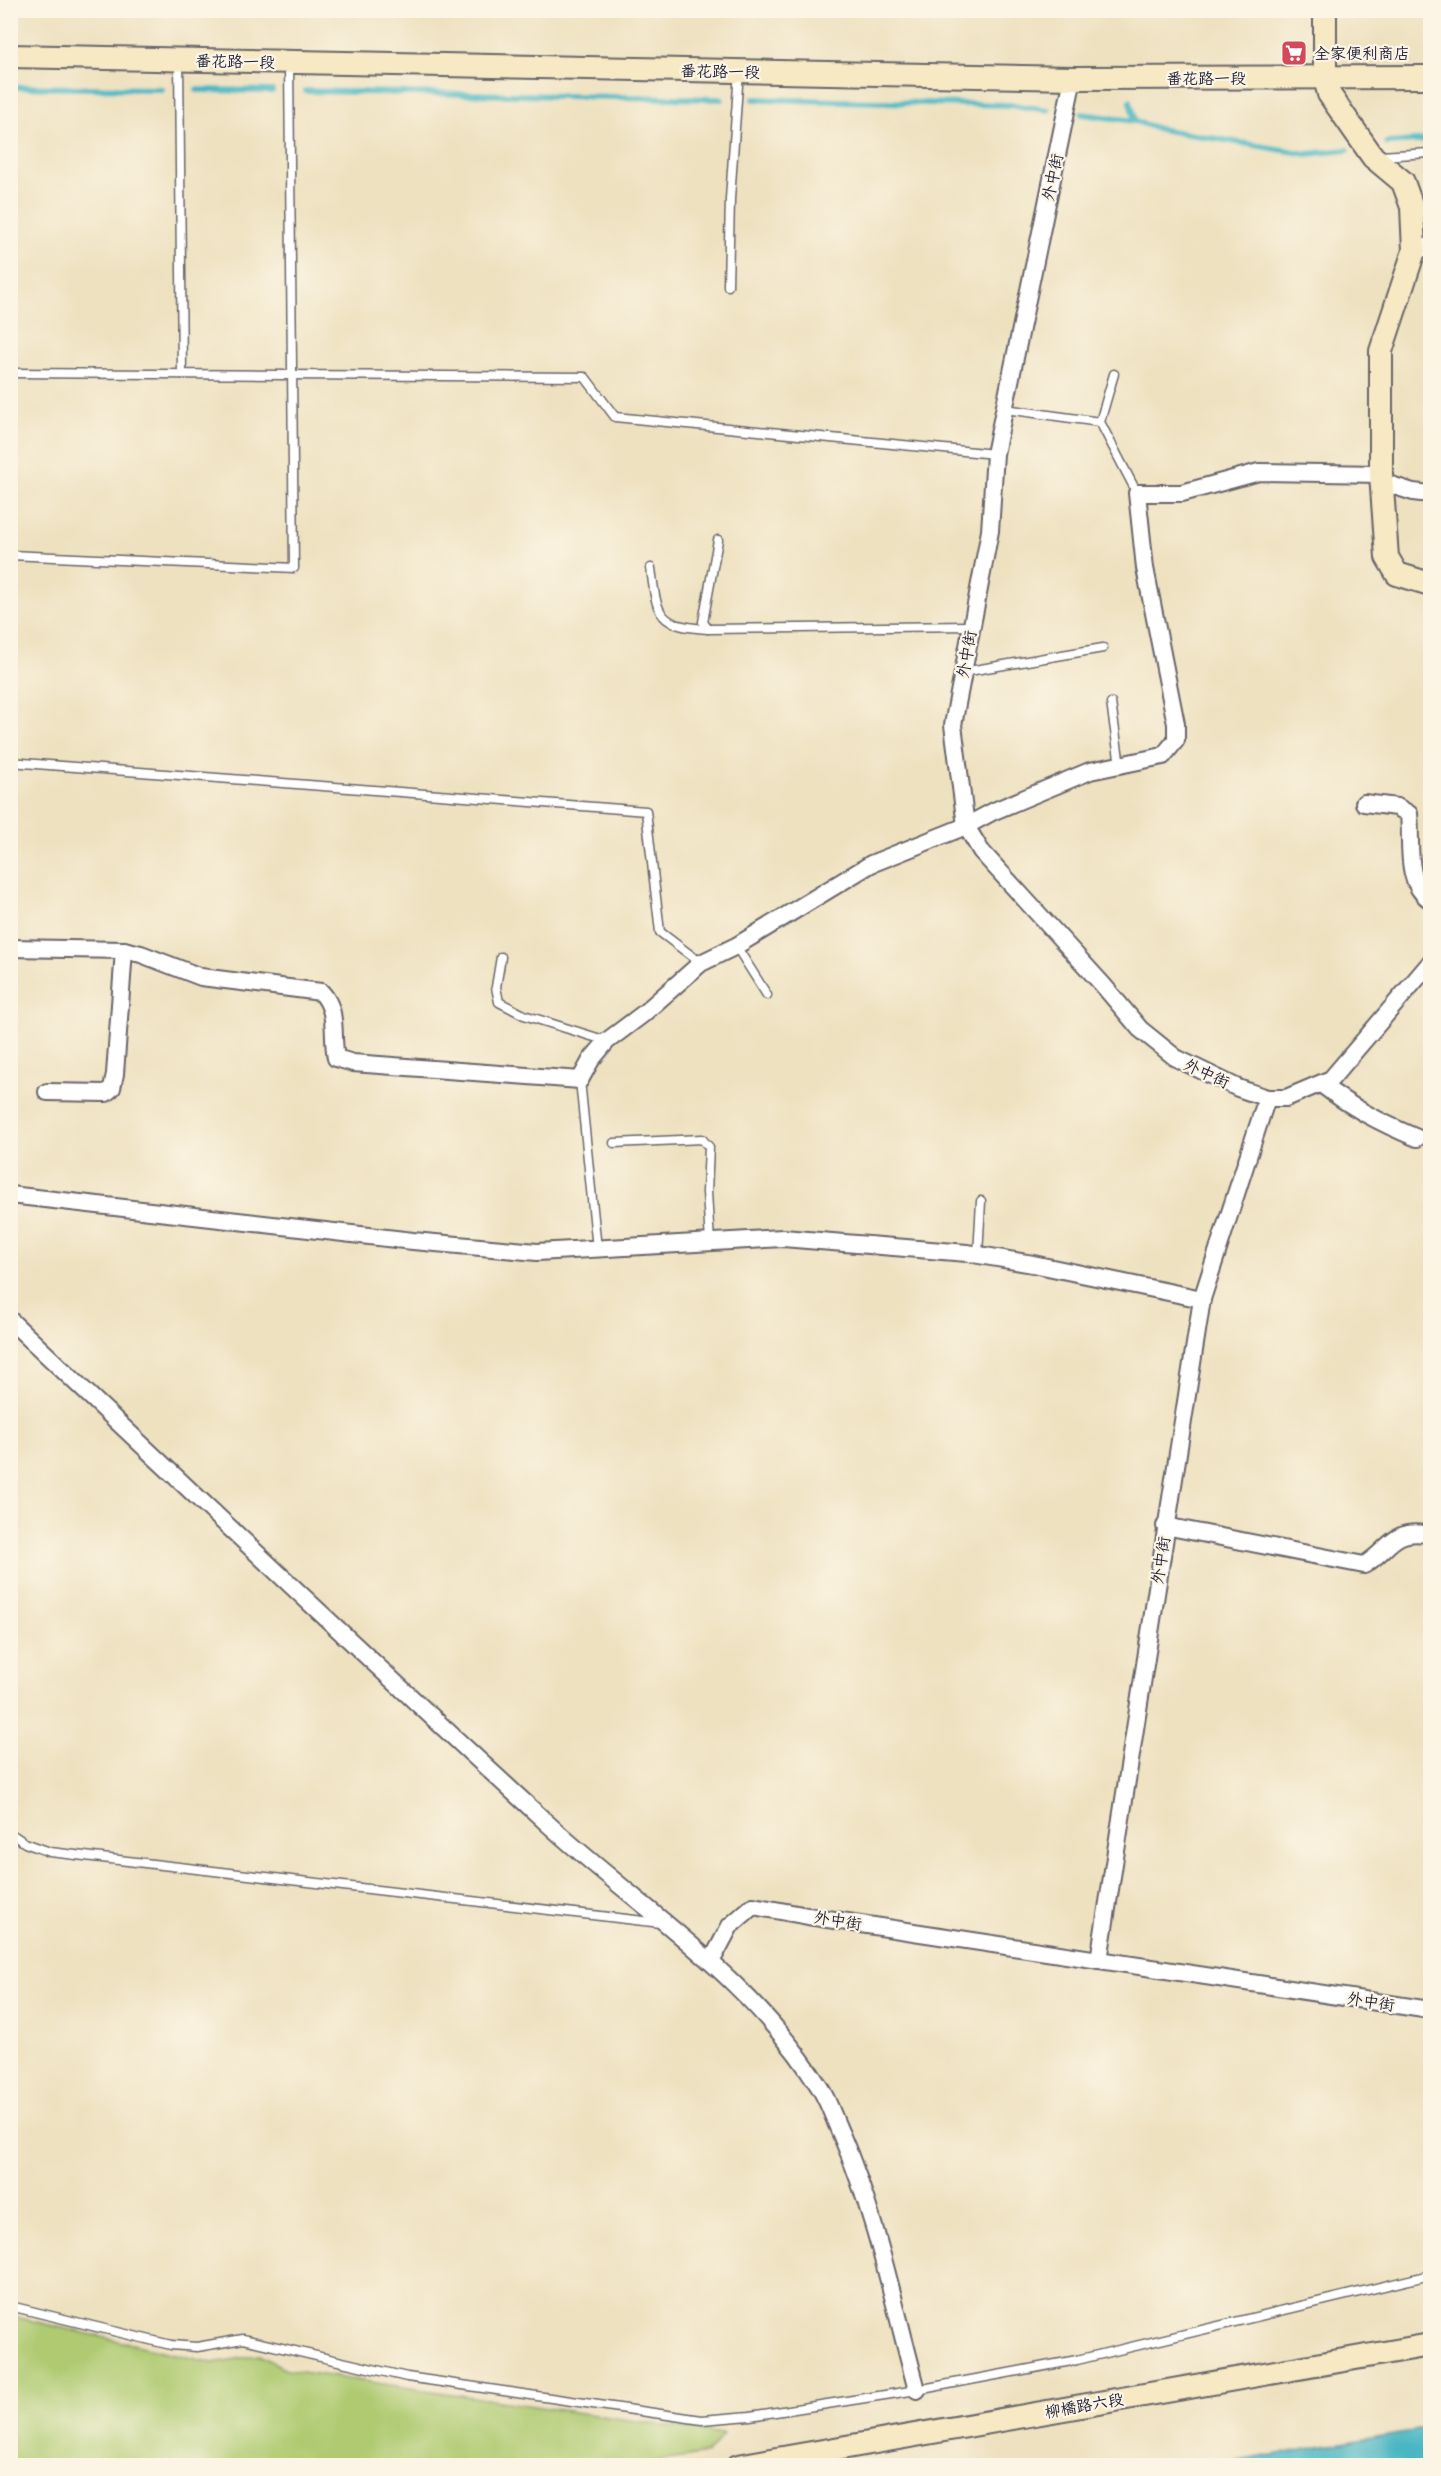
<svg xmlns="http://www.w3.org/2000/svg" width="1441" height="2476" viewBox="0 0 1441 2476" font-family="Sriracha,'LXGW WenKai TC',sans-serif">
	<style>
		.green { fill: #afca71; stroke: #687656; stroke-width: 1.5 }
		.water { fill: #48b6c3; stroke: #356c7f; stroke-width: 1.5 }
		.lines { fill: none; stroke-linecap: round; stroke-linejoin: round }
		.stream { stroke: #48b6c3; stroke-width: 6 }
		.lane-casing { stroke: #69656a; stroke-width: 11 }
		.street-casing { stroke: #69656a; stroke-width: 20 }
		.secondary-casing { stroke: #69656a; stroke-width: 26 }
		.lane { stroke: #fff; stroke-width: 8 }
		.street { stroke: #fff; stroke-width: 16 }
		.secondary { stroke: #f6e9c3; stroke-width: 22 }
		.labels { text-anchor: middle; stroke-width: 4.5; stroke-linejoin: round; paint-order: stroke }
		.poi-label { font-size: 16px; fill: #22223b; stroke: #fcf5e5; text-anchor: start }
		.street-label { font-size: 16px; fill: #22223b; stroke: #fcf5e5 }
	</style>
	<rect width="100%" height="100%" fill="#fcf5e5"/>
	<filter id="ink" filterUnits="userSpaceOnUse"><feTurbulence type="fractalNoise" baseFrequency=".0167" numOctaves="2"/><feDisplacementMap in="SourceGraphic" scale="12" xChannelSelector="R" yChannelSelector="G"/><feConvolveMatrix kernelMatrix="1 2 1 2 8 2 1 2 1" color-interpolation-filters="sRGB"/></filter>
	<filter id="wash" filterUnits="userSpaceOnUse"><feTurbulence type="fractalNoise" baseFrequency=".008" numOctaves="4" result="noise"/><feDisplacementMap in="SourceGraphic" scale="24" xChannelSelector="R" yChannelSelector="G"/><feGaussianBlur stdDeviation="1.35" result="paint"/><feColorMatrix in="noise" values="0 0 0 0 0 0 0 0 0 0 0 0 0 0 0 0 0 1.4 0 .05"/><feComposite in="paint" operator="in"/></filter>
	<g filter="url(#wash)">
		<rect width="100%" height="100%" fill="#eee1c0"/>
		<path class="green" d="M 11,2316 L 213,2363 L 259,2355 L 288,2370 L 724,2434 L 707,2454 L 632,2465 L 11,2465 Z"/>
		<path class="water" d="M 1430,2428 L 1430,2465 L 1214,2465 Z"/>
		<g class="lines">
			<g class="stream">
				<path d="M 10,87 L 162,89"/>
				<path d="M 197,90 L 272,91"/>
				<path d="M 306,91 L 721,99"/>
				<path d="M 754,99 L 1011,105 L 1048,110"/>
				<path d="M 1130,101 L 1135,121 L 1159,129 L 1307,154 L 1348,150"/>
				<path d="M 1082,114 L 1135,121"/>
				<path d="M 1387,143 L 1430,140"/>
			</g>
		</g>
	</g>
	<g filter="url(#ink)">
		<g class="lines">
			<defs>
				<g id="lane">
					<path d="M 179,60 L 182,374"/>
					<path d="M 1380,156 L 1430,153"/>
					<path d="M 728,286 L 730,199 L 739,71"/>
					<path d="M 10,373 L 585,377 L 615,417 L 995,454"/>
					<path d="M 1005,409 L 1100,422 L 1137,493"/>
					<path d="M 1100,422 L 1114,374"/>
					<path d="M 718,540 L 703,622 L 708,629 L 971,626"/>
					<path d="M 10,555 L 294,568 L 289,63"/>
					<path d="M 651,568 C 657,615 657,626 708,629"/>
					<path d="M 963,672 L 1103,648"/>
					<path d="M 1111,703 L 1120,765"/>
					<path d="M 10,762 L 646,811 L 660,932 L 701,963"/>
					<path d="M 736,946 L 767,995"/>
					<path d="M 501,957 L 496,987 L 499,1002 L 524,1015 L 607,1041"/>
					<path d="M 580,1080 L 597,1249"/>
					<path d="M 614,1143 L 702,1139 L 709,1147 L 707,1192 L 710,1243"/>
					<path d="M 978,1255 L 981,1201"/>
					<path d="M 10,1833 L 25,1843 L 50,1852 L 661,1923"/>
					<path d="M 10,2306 L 171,2345 L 197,2347 L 243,2339 L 407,2377 L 702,2420 L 750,2416 L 917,2390 L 1077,2360 L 1430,2275"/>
				</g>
				<g id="street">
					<path d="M 1073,78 L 995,454 L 990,531 L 953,725 L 966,826 L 981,851 L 1103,985 L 1140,1029 L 1176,1058 L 1238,1088 L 1267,1098 L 1286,1098 L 1331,1079 L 1430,963"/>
					<path d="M 1414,251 L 1430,246"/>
					<path d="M 1382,482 L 1413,492 L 1430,494"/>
					<path d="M 1364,803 L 1397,807 L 1409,814 C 1412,844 1404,881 1430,900"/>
					<path d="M 10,948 L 124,950 L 141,954 L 201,977 L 321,992 C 339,1011 331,1034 336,1058 L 353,1063 L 580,1080 L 591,1060 L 607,1041 L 643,1014 L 701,963 L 736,946 L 871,864 L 966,826 L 994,811 L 1090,771 L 1163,756 L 1176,740 L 1176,724 L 1145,568 L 1137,493 L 1182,493 L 1259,472 L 1381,474"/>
					<path d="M 1321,1084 C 1352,1108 1381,1123 1417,1138"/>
					<path d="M 47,1092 L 106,1093 L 112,1088 L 115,1074 L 124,950"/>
					<path d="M 10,1195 L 413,1241 L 537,1252 L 783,1238 L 967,1253 L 1033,1264 L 1202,1299"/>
					<path d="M 10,1320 C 188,1489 366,1657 547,1823 C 642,1910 751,1977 820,2088 C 829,2102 834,2119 841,2134 C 876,2215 894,2305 917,2390"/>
					<path d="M 1165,1526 L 1364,1565 C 1391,1549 1392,1527 1430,1535"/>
					<path d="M 712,1960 L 730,1926 L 753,1906 L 808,1916 L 1430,2010"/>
					<path d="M 1099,1960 L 1202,1299 L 1267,1098"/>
				</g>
				<g id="secondary">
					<path d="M 1325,10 L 1325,78 L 1329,94 L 1373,157 L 1403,182 L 1412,207 L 1414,251 L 1381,351 L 1381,474 L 1387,557 L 1397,574 L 1430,584"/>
					<path d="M 10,56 L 1073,78 L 1430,77"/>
					<path d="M 738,2466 L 1430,2345"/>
				</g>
			</defs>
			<use href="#lane" class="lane-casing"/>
			<use href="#street" class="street-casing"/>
			<use href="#secondary" class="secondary-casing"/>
			<use href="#lane" class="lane"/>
			<use href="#street" class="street"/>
			<use href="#secondary" class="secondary"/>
		</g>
	</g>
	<defs>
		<symbol id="supermarket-square" viewBox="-11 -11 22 22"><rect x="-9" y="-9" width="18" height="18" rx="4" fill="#d1495b" stroke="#fcf5e5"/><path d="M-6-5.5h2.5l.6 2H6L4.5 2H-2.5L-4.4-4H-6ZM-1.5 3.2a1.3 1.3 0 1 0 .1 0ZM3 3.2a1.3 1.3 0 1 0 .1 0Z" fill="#fff"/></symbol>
	</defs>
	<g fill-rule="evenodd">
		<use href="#supermarket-square" x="1279" y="38" width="30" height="30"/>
	</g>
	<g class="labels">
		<g class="poi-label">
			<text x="1314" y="59">全家便利商店</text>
		</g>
		<g class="street-label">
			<text transform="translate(235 61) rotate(1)" y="6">番花路一段</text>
			<text transform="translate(720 71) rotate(1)" y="6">番花路一段</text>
			<text x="1206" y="84">番花路一段</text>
			<text transform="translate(1052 177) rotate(-78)" y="6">外中街</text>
			<text transform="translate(966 654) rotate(-80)" y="6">外中街</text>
			<text transform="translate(1207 1073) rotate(25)" y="6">外中街</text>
			<text transform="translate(1160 1560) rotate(-81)" y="6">外中街</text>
			<text transform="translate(838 1920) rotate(9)" y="6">外中街</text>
			<text transform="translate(1371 2001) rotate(9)" y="6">外中街</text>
			<text transform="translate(1084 2405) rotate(-10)" y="6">柳橋路六段</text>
		</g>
	</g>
	<rect width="1441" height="2476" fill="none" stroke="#fcf5e5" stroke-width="36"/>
</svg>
